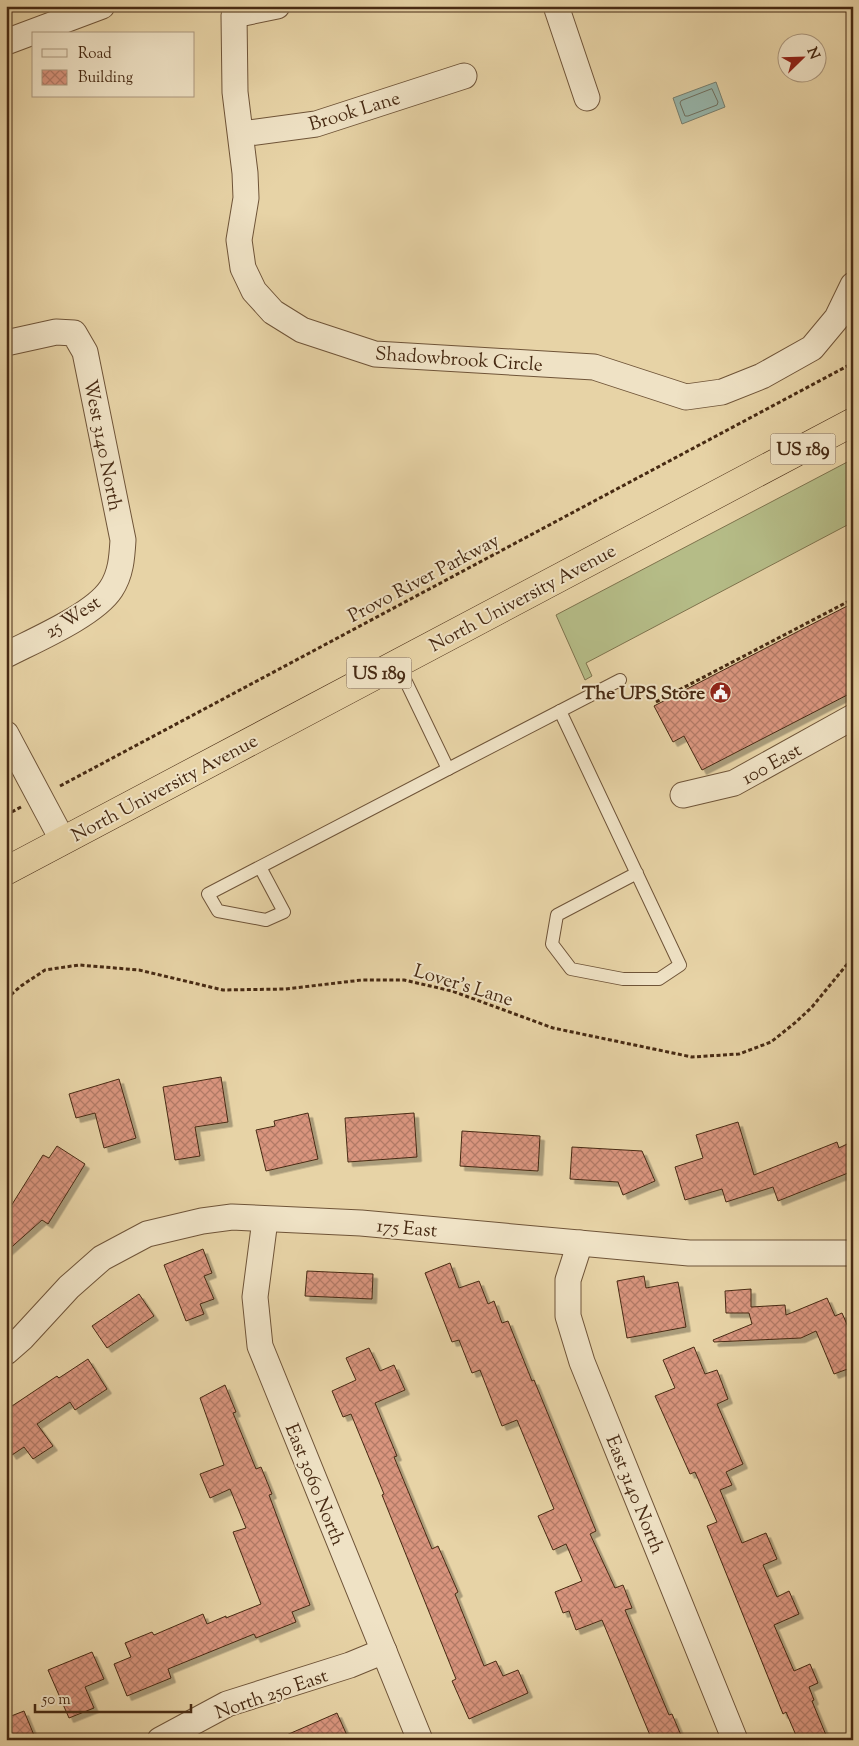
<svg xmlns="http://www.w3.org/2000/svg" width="859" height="1746" viewBox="0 0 859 1746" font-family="'Sorts Mill Goudy',serif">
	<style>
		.grass { fill: #b5bc87; stroke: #7e734d }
		.water { fill: #97b7ad; stroke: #777f6f }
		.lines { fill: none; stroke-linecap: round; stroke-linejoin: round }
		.shore { stroke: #6f7060; stroke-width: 1 }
		.building { fill: url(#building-cross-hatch); stroke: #472a13; filter: url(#shadow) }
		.service-casing { stroke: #6f5438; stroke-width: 14 }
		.minor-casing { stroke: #6f5438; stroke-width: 27 }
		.trunk-casing { stroke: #472a13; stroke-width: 29 }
		.path { stroke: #472a13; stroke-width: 3; stroke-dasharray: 4 2.5; stroke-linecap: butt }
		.service { stroke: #efe2c5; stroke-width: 12 }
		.minor { stroke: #efe2c5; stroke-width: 25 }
		.trunk { stroke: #e7d3a6; stroke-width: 28 }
		.labels { text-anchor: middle; stroke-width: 4; stroke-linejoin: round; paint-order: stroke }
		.shield { fill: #efe2c5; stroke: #796148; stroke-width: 1 }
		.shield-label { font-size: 18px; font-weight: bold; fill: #472a13 }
		.street-label { font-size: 19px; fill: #472a13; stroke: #efe2c5 }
		.poi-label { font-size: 19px; font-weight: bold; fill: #472a13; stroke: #efe2c5; text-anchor: end }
	</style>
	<defs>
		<pattern id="building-cross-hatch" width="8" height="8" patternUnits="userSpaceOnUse" patternTransform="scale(1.25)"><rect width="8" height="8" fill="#d9957e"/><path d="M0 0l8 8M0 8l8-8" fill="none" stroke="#b27a66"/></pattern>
		<filter id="shadow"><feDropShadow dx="4.5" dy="4.5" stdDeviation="0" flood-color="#0004"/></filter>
	</defs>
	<rect width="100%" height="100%" fill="#e7d3a6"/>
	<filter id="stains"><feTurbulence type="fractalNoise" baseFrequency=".004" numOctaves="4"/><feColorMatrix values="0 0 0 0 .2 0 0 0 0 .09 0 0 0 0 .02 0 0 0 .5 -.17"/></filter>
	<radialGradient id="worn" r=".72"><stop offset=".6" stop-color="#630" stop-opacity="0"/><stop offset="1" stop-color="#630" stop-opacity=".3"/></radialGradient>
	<path class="grass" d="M 853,459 L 853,522 L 586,663 L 592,676 L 585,680 L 556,615 Z"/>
	<path class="water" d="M 716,82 L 725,107 L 682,124 L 673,98 Z"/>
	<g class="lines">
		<path class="shore" d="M 712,89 L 718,102 L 717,105 L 688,116 L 685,116 L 680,103 L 681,101 Z"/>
	</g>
	<g class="building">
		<path d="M 853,603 L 853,692 L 702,770 L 684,736 L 673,742 L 654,706 Z"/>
		<path d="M 221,1077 L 228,1122 L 195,1127 L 200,1156 L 175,1160 L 163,1087 Z"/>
		<path d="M 119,1079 L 136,1138 L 104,1148 L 95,1113 L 76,1118 L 69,1094 Z"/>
		<path d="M 308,1113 L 318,1159 L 266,1171 L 256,1130 L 275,1126 L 274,1121 Z"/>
		<path d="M 414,1113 L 417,1157 L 348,1162 L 345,1118 Z"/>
		<path d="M 738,1122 L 754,1175 L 837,1142 L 839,1148 L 853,1141 L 853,1171 L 778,1201 L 773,1187 L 726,1202 L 722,1189 L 685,1200 L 675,1167 L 703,1158 L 696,1135 Z"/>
		<path d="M 462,1131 L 540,1136 L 538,1171 L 460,1166 Z"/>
		<path d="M 57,1146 L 85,1164 L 48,1224 L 42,1220 L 6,1252 L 6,1214 L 43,1155 L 49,1158 Z"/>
		<path d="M 572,1147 L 642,1151 L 655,1181 L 623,1195 L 618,1182 L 570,1179 Z"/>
		<path d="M 203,1249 L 212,1273 L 204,1276 L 214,1299 L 200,1304 L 204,1314 L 186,1321 L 164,1265 Z"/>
		<path d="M 450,1263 L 459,1288 L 479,1281 L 488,1304 L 494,1301 L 502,1323 L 508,1321 L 532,1381 L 534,1380 L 596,1531 L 590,1534 L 615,1588 L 623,1585 L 632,1608 L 625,1610 L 669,1715 L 672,1714 L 683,1740 L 652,1740 L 602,1620 L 576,1630 L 569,1611 L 563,1613 L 555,1592 L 582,1581 L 566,1544 L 553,1550 L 538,1516 L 554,1509 L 517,1420 L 502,1426 L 480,1370 L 472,1373 L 459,1340 L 452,1342 L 425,1273 Z"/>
		<path d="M 307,1271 L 373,1274 L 372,1299 L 305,1296 Z"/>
		<path d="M 644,1276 L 646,1288 L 678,1282 L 686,1327 L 627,1338 L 617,1281 Z"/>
		<path d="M 751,1289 L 751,1307 L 785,1305 L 786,1315 L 827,1298 L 835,1316 L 842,1313 L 849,1329 L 853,1327 L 853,1367 L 834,1374 L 816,1331 L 801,1338 L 714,1342 L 713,1340 L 752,1324 L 749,1313 L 726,1313 L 725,1291 Z"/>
		<path d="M 139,1294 L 154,1316 L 107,1348 L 92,1326 Z"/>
		<path d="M 694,1347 L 705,1374 L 717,1370 L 728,1399 L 717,1404 L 743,1464 L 726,1472 L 732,1485 L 720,1490 L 742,1543 L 766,1533 L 777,1559 L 763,1565 L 777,1597 L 789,1591 L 799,1614 L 774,1625 L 794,1671 L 810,1664 L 818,1683 L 809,1687 L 814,1700 L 812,1701 L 828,1740 L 798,1740 L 786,1712 L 783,1714 L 707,1526 L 717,1522 L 695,1472 L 690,1474 L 655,1396 L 675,1388 L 663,1360 Z"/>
		<path d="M 369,1348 L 380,1371 L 394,1365 L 405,1390 L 375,1403 L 397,1456 L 394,1457 L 432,1549 L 438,1546 L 458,1592 L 455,1594 L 484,1666 L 496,1661 L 503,1676 L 518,1670 L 528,1693 L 469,1719 L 452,1681 L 456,1679 L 382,1495 L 384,1494 L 351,1414 L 343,1417 L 332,1391 L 356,1380 L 346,1358 Z"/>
		<path d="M 88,1359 L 107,1389 L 75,1410 L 70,1402 L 37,1424 L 53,1446 L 33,1459 L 24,1447 L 12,1455 L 6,1446 L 6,1410 L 57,1376 L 59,1378 Z"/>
		<path d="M 225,1385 L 236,1412 L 233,1413 L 256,1469 L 261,1467 L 272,1494 L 269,1495 L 310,1605 L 292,1612 L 296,1622 L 256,1638 L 254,1634 L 168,1669 L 171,1678 L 127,1696 L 114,1664 L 131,1657 L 125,1643 L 152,1632 L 154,1635 L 203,1614 L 207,1624 L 226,1616 L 226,1618 L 261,1604 L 233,1532 L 246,1528 L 230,1489 L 210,1498 L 200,1474 L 224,1465 L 200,1398 Z"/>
		<path d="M 92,1652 L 104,1679 L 85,1687 L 94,1708 L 69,1718 L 48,1670 Z"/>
		<path d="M 24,1711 L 36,1740 L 6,1740 L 6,1718 Z"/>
		<path d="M 337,1713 L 349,1740 L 275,1740 Z"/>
	</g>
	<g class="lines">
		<defs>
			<g id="service">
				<path d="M 560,711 L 680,965 L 659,979 L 623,979 L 571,969 L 552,944 L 557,915 L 637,873"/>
				<path d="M 448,769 L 620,680"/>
				<path d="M 260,867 L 284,912 L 266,920 L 218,911 L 208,894 L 448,769 L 397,663"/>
			</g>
			<g id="minor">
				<path d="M 277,6 L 234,15 L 235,92 L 245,173 L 246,198 L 239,240 L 243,268 L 254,291 L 273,312 L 302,330 L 375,354 L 594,367 L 686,397 L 722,392 L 762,376 L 812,348 L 837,318 L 853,285"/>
				<path d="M 556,6 L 587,98"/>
				<path d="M 6,42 L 102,6"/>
				<path d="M 241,134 L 316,124 L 464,76"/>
				<path d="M 6,343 L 56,332 L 74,333 L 85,352 L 123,540 C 122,557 121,574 111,589 C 94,615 35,640 6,655"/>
				<path d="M 6,734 L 63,841"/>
				<path d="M 683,795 L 734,783 L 853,717"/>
				<path d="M 265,1220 L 255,1297 L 260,1346 L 420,1740"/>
				<path d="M 580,1243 L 568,1280 L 568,1316 L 582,1362 L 735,1740"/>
				<path d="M 6,1352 L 22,1338 L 69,1287 L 102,1258 L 147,1234 L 202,1221 L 232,1217 L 361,1223 L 689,1253 L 853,1253"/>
				<path d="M 160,1740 L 227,1704 L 350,1665 L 384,1651"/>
			</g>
			<path id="trunk" d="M 6,871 L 853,422"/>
		</defs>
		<use href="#service" class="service-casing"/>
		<use href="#minor" class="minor-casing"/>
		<use href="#trunk" class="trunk-casing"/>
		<g class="path">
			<path d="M 656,702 L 853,599"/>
			<path d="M 60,786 L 853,363"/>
			<path d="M 6,815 L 21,807"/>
			<path d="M 6,999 L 21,986 L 45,970 L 79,965 L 139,970 L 223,990 L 285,989 L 362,980 L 404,980 L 452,991 L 553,1028 L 692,1057 L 739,1054 L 771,1042 L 796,1022 L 812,1007 L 853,957"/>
		</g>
		<use href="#service" class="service"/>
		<use href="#minor" class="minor"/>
		<use href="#trunk" class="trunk"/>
	</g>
	<defs>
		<symbol id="civic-disc" viewBox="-11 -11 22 22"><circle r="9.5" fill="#8f2418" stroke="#efe2c5"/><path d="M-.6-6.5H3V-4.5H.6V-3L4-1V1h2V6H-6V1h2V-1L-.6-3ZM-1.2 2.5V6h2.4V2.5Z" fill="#fff"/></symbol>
	</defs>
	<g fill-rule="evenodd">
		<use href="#civic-disc" x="708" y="680" width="25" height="25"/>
	</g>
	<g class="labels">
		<g class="shield">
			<rect x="770.5" y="433.5" width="65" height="31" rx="4"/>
			<rect x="346.5" y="657.5" width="65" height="31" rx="4"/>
		</g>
		<g class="shield-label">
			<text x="803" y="455">US 189</text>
			<text x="379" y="679">US 189</text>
		</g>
		<g class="street-label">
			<text transform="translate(354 110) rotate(-17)" y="7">Brook Lane</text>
			<text transform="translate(459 358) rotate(4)" y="7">Shadowbrook Circle</text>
			<text transform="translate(104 445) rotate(79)" y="7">West 3140 North</text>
			<text transform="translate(423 577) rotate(-28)" y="7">Provo River Parkway</text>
			<text transform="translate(522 597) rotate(-28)" y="7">North University Avenue</text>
			<text transform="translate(72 616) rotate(-33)" y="7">25 West</text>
			<text transform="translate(771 763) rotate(-29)" y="7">100 East</text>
			<text transform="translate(164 787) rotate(-28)" y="7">North University Avenue</text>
			<text transform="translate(464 984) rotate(17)" y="7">Lover's Lane</text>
			<text transform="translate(407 1227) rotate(5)" y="7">175 East</text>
			<text transform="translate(316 1484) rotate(68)" y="7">East 3060 North</text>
			<text transform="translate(636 1494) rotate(68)" y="7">East 3140 North</text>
			<text transform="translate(271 1693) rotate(-19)" y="7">North 250 East</text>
		</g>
		<g class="poi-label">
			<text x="705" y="699">The UPS Store</text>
		</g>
	</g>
	<rect width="859" height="1746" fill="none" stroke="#e7d3a6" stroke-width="25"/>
	<rect x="8" y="8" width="844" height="1731" fill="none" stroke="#472a13" stroke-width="2.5"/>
	<rect x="12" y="12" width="834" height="1721" fill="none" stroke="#472a13"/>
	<rect x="32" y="32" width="162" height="65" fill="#efe2c5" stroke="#ac987e"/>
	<rect x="42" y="49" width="25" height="8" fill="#efe2c5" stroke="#ac987e"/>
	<text x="78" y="58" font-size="15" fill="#472a13">Road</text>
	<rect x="42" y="70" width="25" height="15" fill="url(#building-cross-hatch)" stroke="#ac987e"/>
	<text x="78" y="82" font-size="15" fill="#472a13">Building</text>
	<g transform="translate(802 58) rotate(67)"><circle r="24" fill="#efe2c5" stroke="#ac987e"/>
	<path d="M0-4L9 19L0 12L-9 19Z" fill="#8f2418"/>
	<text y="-8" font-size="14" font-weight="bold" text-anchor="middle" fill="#472a13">N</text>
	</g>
	<path d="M35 1704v8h156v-8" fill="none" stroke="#472a13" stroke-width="2.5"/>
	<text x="42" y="1704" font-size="15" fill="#472a13" stroke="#efe2c5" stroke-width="4" paint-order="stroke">50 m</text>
	<rect width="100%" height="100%" filter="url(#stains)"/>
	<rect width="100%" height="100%" fill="url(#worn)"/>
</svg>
